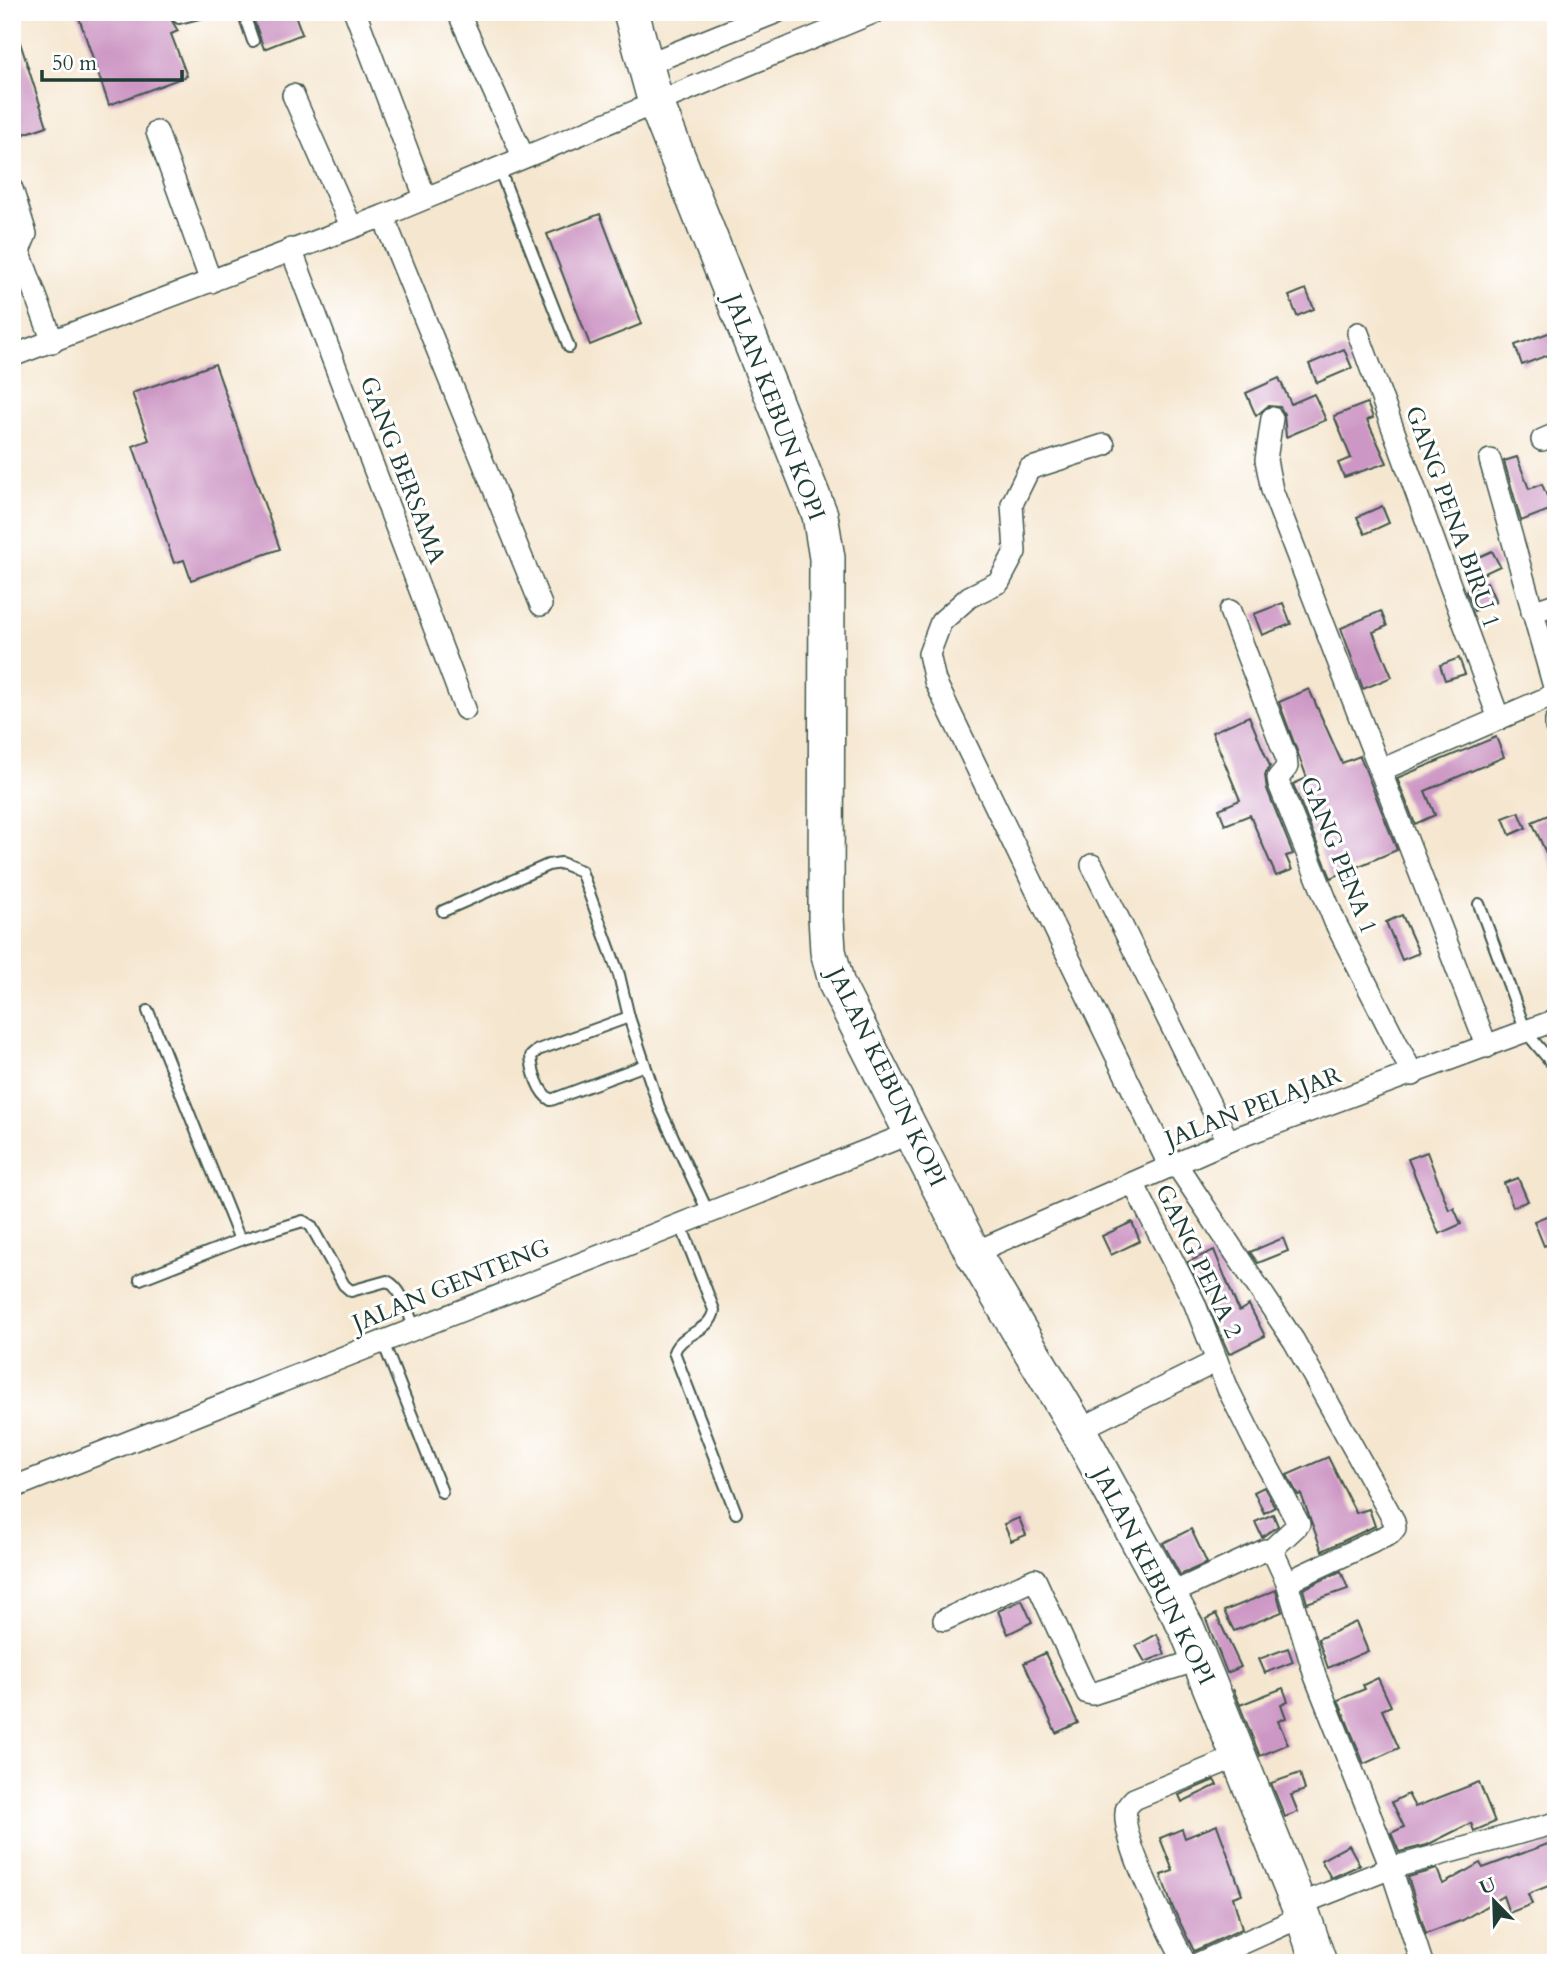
<svg xmlns="http://www.w3.org/2000/svg" width="1568" height="1975" viewBox="0 0 1568 1975" font-family="Cardo,serif">
	<style>
		.building { fill: #cd97c5 }
		.lines { fill: none; stroke-linecap: round; stroke-linejoin: round }
		.lane-casing { stroke: #3f564b; stroke-width: 14 }
		.street-casing { stroke: #3f564b; stroke-width: 24 }
		.primary-casing { stroke: #3f564b; stroke-width: 38 }
		.lane { stroke: #fff; stroke-width: 10 }
		.street { stroke: #fff; stroke-width: 21 }
		.primary { stroke: #fff; stroke-width: 35 }
		.labels { text-anchor: middle; stroke-width: 6; stroke-linejoin: round; paint-order: stroke }
		.street-label { font-size: 24px; fill: #1f3d34; stroke: #fff }
	</style>
	<rect width="100%" height="100%" fill="#fff"/>
	<filter id="ink" filterUnits="userSpaceOnUse"><feTurbulence type="fractalNoise" baseFrequency=".0143" numOctaves="2"/><feDisplacementMap in="SourceGraphic" scale="14" xChannelSelector="R" yChannelSelector="G"/><feConvolveMatrix kernelMatrix="1 2 1 2 8 2 1 2 1" color-interpolation-filters="sRGB"/></filter>
	<filter id="wash" filterUnits="userSpaceOnUse"><feTurbulence type="fractalNoise" baseFrequency=".00686" numOctaves="4" result="noise"/><feDisplacementMap in="SourceGraphic" scale="28" xChannelSelector="R" yChannelSelector="G"/><feGaussianBlur stdDeviation="1.57" result="paint"/><feColorMatrix in="noise" values="0 0 0 0 0 0 0 0 0 0 0 0 0 0 0 0 0 1.4 0 .05"/><feComposite in="paint" operator="in"/></filter>
	<g filter="url(#wash)">
		<rect width="100%" height="100%" fill="#f5e6cf"/>
		<g id="blocks">
			<g class="building">
				<path d="M 77,12 L 172,12 L 172,21 L 178,31 L 171,34 L 187,76 L 109,105 Z"/>
				<path d="M 251,12 L 294,12 L 302,34 L 264,49 Z"/>
				<path d="M 12,27 L 15,27 L 47,126 L 12,138 Z"/>
				<path d="M 600,214 L 642,324 L 590,345 L 547,234 Z"/>
				<path d="M 1306,289 L 1314,309 L 1297,316 L 1289,296 Z"/>
				<path d="M 1551,332 L 1556,352 L 1522,365 L 1515,345 Z"/>
				<path d="M 1344,349 L 1352,368 L 1317,383 L 1309,364 Z"/>
				<path d="M 215,364 L 280,549 L 191,580 L 184,560 L 174,563 L 133,446 L 149,440 L 132,393 Z"/>
				<path d="M 1279,378 L 1291,404 L 1314,394 L 1326,420 L 1286,437 L 1284,414 L 1280,407 L 1268,406 L 1256,416 L 1246,393 Z"/>
				<path d="M 1367,403 L 1373,418 L 1367,420 L 1387,463 L 1344,477 L 1338,463 L 1351,458 L 1334,416 Z"/>
				<path d="M 1517,457 L 1529,489 L 1542,484 L 1552,509 L 1521,521 L 1504,461 Z"/>
				<path d="M 1382,506 L 1389,523 L 1365,534 L 1357,517 Z"/>
				<path d="M 1492,551 L 1500,566 L 1481,575 L 1474,559 Z"/>
				<path d="M 1487,582 L 1496,602 L 1474,611 L 1466,591 Z"/>
				<path d="M 1283,603 L 1291,624 L 1262,635 L 1254,614 Z"/>
				<path d="M 1381,611 L 1387,626 L 1373,632 L 1392,677 L 1363,689 L 1341,628 Z"/>
				<path d="M 1459,658 L 1465,674 L 1445,680 L 1440,665 Z"/>
				<path d="M 1309,689 L 1342,763 L 1360,756 L 1397,850 L 1331,878 L 1293,784 L 1307,778 L 1279,702 Z"/>
				<path d="M 1249,716 L 1270,766 L 1265,775 L 1267,789 L 1293,854 L 1286,856 L 1292,870 L 1276,876 L 1250,815 L 1225,825 L 1219,809 L 1240,800 L 1212,732 Z"/>
				<path d="M 1496,737 L 1504,757 L 1425,791 L 1435,815 L 1415,824 L 1397,778 Z"/>
				<path d="M 1519,812 L 1526,828 L 1510,835 L 1503,818 Z"/>
				<path d="M 1548,815 L 1556,833 L 1556,875 L 1532,822 Z"/>
				<path d="M 1402,915 L 1419,953 L 1402,960 L 1386,922 Z"/>
				<path d="M 1427,1152 L 1449,1210 L 1454,1208 L 1461,1224 L 1439,1234 L 1408,1159 Z"/>
				<path d="M 1518,1178 L 1528,1201 L 1513,1207 L 1504,1183 Z"/>
				<path d="M 1556,1212 L 1556,1241 L 1544,1246 L 1534,1221 Z"/>
				<path d="M 1132,1222 L 1140,1241 L 1111,1255 L 1102,1236 Z"/>
				<path d="M 1283,1238 L 1288,1251 L 1258,1263 L 1250,1252 Z"/>
				<path d="M 1214,1250 L 1239,1311 L 1249,1305 L 1265,1336 L 1229,1354 L 1188,1262 Z"/>
				<path d="M 1328,1457 L 1356,1513 L 1369,1509 L 1375,1526 L 1322,1551 L 1301,1494 L 1298,1495 L 1287,1475 Z"/>
				<path d="M 1264,1487 L 1275,1507 L 1264,1513 L 1254,1492 Z"/>
				<path d="M 1273,1514 L 1278,1526 L 1262,1537 L 1255,1522 Z"/>
				<path d="M 1019,1518 L 1026,1535 L 1011,1541 L 1004,1524 Z"/>
				<path d="M 1191,1529 L 1207,1563 L 1180,1575 L 1163,1543 Z"/>
				<path d="M 1341,1571 L 1348,1589 L 1307,1603 L 1303,1589 Z"/>
				<path d="M 1276,1590 L 1282,1612 L 1234,1631 L 1224,1611 Z"/>
				<path d="M 1022,1600 L 1032,1622 L 1008,1634 L 998,1611 Z"/>
				<path d="M 1216,1614 L 1241,1667 L 1227,1673 L 1206,1619 Z"/>
				<path d="M 1356,1622 L 1368,1651 L 1328,1668 L 1318,1639 Z"/>
				<path d="M 1157,1634 L 1165,1654 L 1145,1662 L 1136,1646 Z"/>
				<path d="M 1288,1648 L 1293,1662 L 1265,1673 L 1259,1659 Z"/>
				<path d="M 1045,1653 L 1078,1723 L 1056,1733 L 1024,1663 Z"/>
				<path d="M 1378,1678 L 1391,1706 L 1382,1710 L 1399,1748 L 1364,1764 L 1338,1700 L 1365,1689 L 1363,1685 Z"/>
				<path d="M 1283,1688 L 1288,1701 L 1281,1704 L 1286,1718 L 1278,1721 L 1288,1744 L 1260,1756 L 1233,1689 L 1240,1705 Z"/>
				<path d="M 1300,1773 L 1305,1790 L 1291,1795 L 1298,1812 L 1285,1817 L 1271,1783 Z"/>
				<path d="M 1214,1780 L 1217,1785 L 1182,1802 L 1179,1795 Z"/>
				<path d="M 1479,1782 L 1495,1822 L 1474,1831 L 1471,1823 L 1427,1845 L 1399,1852 L 1391,1833 L 1404,1827 L 1392,1802 L 1408,1794 L 1415,1807 Z"/>
				<path d="M 1217,1825 L 1242,1894 L 1233,1897 L 1242,1929 L 1194,1951 L 1172,1906 L 1161,1875 L 1173,1871 L 1160,1838 L 1182,1829 L 1185,1838 Z"/>
				<path d="M 1556,1841 L 1556,1883 L 1528,1894 L 1532,1904 L 1509,1913 L 1503,1896 L 1463,1920 L 1426,1934 L 1408,1877 L 1437,1869 L 1443,1884 L 1480,1863 L 1483,1868 Z"/>
				<path d="M 1349,1845 L 1360,1865 L 1331,1878 L 1321,1860 Z"/>
			</g>
		</g>
	</g>
	<g filter="url(#ink)">
		<use href="#blocks" fill-opacity="0" stroke="#3f564b" stroke-width="2"/>
		<g class="lines">
			<defs>
				<g id="lane">
					<path d="M 243,12 L 253,41"/>
					<path d="M 179,18 L 203,12"/>
					<path d="M 498,166 L 569,347"/>
					<path d="M 1479,904 L 1526,1032 L 1556,1068"/>
					<path d="M 443,911 L 548,865 L 561,863 L 581,871 L 619,975 L 629,1017 L 659,1107 L 708,1212"/>
					<path d="M 148,1011 L 240,1240 L 303,1221 L 311,1226 L 344,1285 L 351,1291 L 387,1281 C 402,1288 408,1312 414,1327"/>
					<path d="M 629,1017 L 538,1050 L 531,1056 C 532,1070 538,1093 551,1100 L 645,1065"/>
					<path d="M 680,1223 L 714,1310 C 711,1332 682,1332 674,1352 L 736,1513"/>
					<path d="M 140,1279 L 240,1240"/>
					<path d="M 383,1342 L 442,1492"/>
				</g>
				<g id="street">
					<path d="M 355,12 L 425,197"/>
					<path d="M 458,12 L 523,156"/>
					<path d="M 645,65 L 777,12"/>
					<path d="M 293,95 L 351,226"/>
					<path d="M 157,132 L 211,282"/>
					<path d="M 12,189 L 26,234 L 19,251 L 53,342"/>
					<path d="M 383,216 L 541,605"/>
					<path d="M 291,249 L 465,709"/>
					<path d="M 1358,333 L 1499,719"/>
					<path d="M 12,356 L 383,216 L 875,12"/>
					<path d="M 1272,418 L 1266,460 L 1272,490 L 1487,1047"/>
					<path d="M 1542,440 L 1556,434"/>
					<path d="M 1104,445 L 1029,469 L 1012,504 L 1015,552 L 999,582 L 969,597 L 941,622 L 929,654 L 935,681 L 1170,1167"/>
					<path d="M 1490,460 L 1556,694"/>
					<path d="M 1230,611 L 1286,757 L 1287,767 L 1278,778 L 1279,784 L 1335,922 L 1413,1075"/>
					<path d="M 1532,612 L 1556,604"/>
					<path d="M 1556,721 L 1556,727"/>
					<path d="M 1381,770 L 1556,694"/>
					<path d="M 1092,865 L 1228,1141"/>
					<path d="M 1176,1164 L 1294,1341 L 1394,1521 L 1395,1528 L 1390,1534 L 1287,1582"/>
					<path d="M 1133,1183 L 1194,1302 L 1228,1389 L 1256,1445 L 1299,1524 L 1270,1551"/>
					<path d="M 973,1253 L 1228,1141 L 1556,1020"/>
					<path d="M 1078,1430 L 1217,1361"/>
					<path d="M 12,1488 L 911,1133"/>
					<path d="M 1168,1595 L 1265,1550 L 1275,1556 L 1287,1582 L 1315,1676 L 1391,1868 L 1422,1963"/>
					<path d="M 944,1620 L 1035,1579 L 1087,1693 L 1092,1694 L 1201,1659"/>
					<path d="M 1298,1905 L 1391,1868 L 1556,1823"/>
					<path d="M 1185,1963 C 1172,1936 1116,1833 1127,1807 C 1127,1806 1133,1800 1134,1799 L 1239,1756"/>
					<path d="M 1199,1963 L 1303,1916"/>
				</g>
				<path id="primary" d="M 631,12 L 656,103 L 820,515 L 827,558 L 826,917 L 828,951 L 837,985 L 973,1253 L 1078,1430 L 1187,1629 L 1303,1916 L 1319,1963"/>
			</defs>
			<use href="#lane" class="lane-casing"/>
			<use href="#street" class="street-casing"/>
			<use href="#primary" class="primary-casing"/>
			<use href="#lane" class="lane"/>
			<use href="#street" class="street"/>
			<use href="#primary" class="primary"/>
		</g>
	</g>
	<g class="labels">
		<g class="street-label">
			<text transform="translate(775 407) rotate(69)" y="8">JALAN KEBUN KOPI</text>
			<text transform="translate(403 470) rotate(69)" y="8">GANG BERSAMA</text>
			<text transform="translate(1453 517) rotate(70)" y="8">GANG PENA BIRU 1</text>
			<text transform="translate(1339 855) rotate(68)" y="8">GANG PENA 1</text>
			<text transform="translate(887 1077) rotate(64)" y="8">JALAN KEBUN KOPI</text>
			<text transform="translate(1253 1107) rotate(-21)" y="8">JALAN PELAJAR</text>
			<text transform="translate(1199 1261) rotate(64)" y="8">GANG PENA 2</text>
			<text transform="translate(451 1285) rotate(-22)" y="8">JALAN GENTENG</text>
			<text transform="translate(1154 1576) rotate(63)" y="8">JALAN KEBUN KOPI</text>
		</g>
	</g>
	<rect width="1568" height="1975" fill="none" stroke="#fff" stroke-width="42"/>
	<g transform="translate(1494 1901) rotate(337)" stroke="#ffffff" stroke-width="5" paint-order="stroke">
	<path d="M0-5L12 26L0 18L-12 26Z" fill="#1f3d34"/>
	<text y="-10" font-size="19" font-weight="bold" text-anchor="middle" fill="#1f3d34">U</text>
	</g>
	<path d="M42 70v10h140v-10" fill="none" stroke="#1f3d34" stroke-width="3.5"/>
	<text x="52" y="70" font-size="21" fill="#1f3d34" stroke="#ffffff" stroke-width="5" paint-order="stroke">50 m</text>
</svg>
